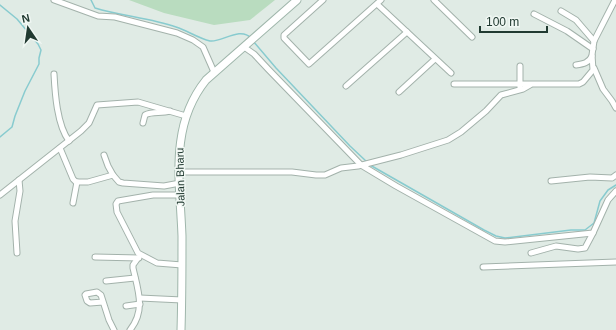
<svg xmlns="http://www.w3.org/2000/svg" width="616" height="330" viewBox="0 0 616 330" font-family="Arial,sans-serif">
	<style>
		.green { fill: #b9dcbf }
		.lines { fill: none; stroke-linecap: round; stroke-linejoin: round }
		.stream { stroke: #88cbcf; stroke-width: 1.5 }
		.street-casing { stroke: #a3b2ab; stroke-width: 7 }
		.secondary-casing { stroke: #9fb6ab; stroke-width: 9 }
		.street { stroke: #fff; stroke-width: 5 }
		.secondary { stroke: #fff; stroke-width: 7 }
		.labels { text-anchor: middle; stroke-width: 3; stroke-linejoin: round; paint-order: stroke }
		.street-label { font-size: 11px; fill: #213a31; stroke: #f0f7f3 }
	</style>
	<rect width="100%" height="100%" fill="#e0ebe5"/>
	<path class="green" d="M 129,0 L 275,0 L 250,20 L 214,25 L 164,13 Z"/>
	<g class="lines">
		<g class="stream">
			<path d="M 91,0 L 95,8 C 121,16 150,18 176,27 C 188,31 198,38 210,41 C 221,43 240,26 251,38"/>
			<path d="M 0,5 L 17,19 L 38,44 L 41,50 L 39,58 L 39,64 L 25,91 L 15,116 L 12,127 L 0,137"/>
			<path d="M 253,41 L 276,68 L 350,146 L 367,162"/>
			<path d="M 370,165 L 484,230 L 496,236 L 505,238 L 571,230 L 585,230 L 594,223 L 600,201 L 608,190 L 616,185"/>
		</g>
		<defs>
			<g id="street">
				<path d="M 54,0 L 98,16 L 115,17 L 177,33 L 193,40 L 203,47 L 214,72"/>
				<path d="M 323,0 L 284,35 L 284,38 L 309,64 L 381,0"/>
				<path d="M 434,0 L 472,37"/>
				<path d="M 377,4 L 451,73"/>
				<path d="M 561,11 L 576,20 L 594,41"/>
				<path d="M 534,14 L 567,31 L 593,49"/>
				<path d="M 244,47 L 254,54 L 268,69 L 361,165 L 396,186 L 495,241 L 505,242 L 593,233 L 608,200 L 616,191"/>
				<path d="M 576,65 C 583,64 589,63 592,56"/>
				<path d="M 520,66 L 520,87"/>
				<path d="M 594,68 L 603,89 L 612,101 L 616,108"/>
				<path d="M 54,74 C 55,93 57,125 69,141"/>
				<path d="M 454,84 L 579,84 L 583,82 L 593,70 L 592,55 L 594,41 L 615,0"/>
				<path d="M 346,86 L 407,32"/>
				<path d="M 399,92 L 435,59"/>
				<path d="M 143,123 L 145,115 C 153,111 161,114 170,111"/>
				<path d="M 60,148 L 73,179 L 76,182 L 88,182 L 113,175 L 119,182 L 123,183 L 164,186 L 180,183"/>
				<path d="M 104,155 L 108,166 L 113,175"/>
				<path d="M 179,172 L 292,172 L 316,175 L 325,175 L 341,168 L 358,166 L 401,155 L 448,140 L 461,132 L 486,111 L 501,95 L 523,89 L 530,85"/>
				<path d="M 551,181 L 590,177 L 612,178 L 616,175"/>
				<path d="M 0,195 L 81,131 L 89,123 L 97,105 L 138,102 L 186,116"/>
				<path d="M 181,195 L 153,195 L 118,201 L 116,204 L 117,212 L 138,253 L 157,263 L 182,265"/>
				<path d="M 73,203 L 77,182"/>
				<path d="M 17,253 L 15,221 L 20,191 L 19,180"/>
				<path d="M 531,253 L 556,246 L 578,249 L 585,248 L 593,233"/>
				<path d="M 95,257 L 139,258"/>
				<path d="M 483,267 L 616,262"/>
				<path d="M 106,281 L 135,278"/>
				<path d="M 140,298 L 182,300"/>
				<path d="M 103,302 L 90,303 L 87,301 L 85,295 L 86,294 L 97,292 L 101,295 L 109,320 L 114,330"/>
				<path d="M 126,306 L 140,304"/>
				<path d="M 130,330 C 146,310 138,290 133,268 L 133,265 L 138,258"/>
			</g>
			<path id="secondary" d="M 181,330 C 182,298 182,267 182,236 C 180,181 169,126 206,80 L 297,0"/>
		</defs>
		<use href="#street" class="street-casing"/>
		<use href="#secondary" class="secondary-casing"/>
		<use href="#street" class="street"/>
		<use href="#secondary" class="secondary"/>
	</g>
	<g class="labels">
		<g class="street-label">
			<text transform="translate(180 177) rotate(-91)" y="4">Jalan Bharu</text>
		</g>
	</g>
	<g transform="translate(28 28) rotate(347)" stroke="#f0f7f3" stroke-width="3" paint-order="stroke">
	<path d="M0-3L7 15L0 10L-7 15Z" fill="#213a31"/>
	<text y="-6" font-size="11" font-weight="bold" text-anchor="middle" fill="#213a31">N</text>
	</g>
	<path d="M480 26v6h67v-6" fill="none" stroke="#213a31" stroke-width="2"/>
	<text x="486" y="26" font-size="12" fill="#213a31" stroke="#f0f7f3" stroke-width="3" paint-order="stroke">100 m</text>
</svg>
